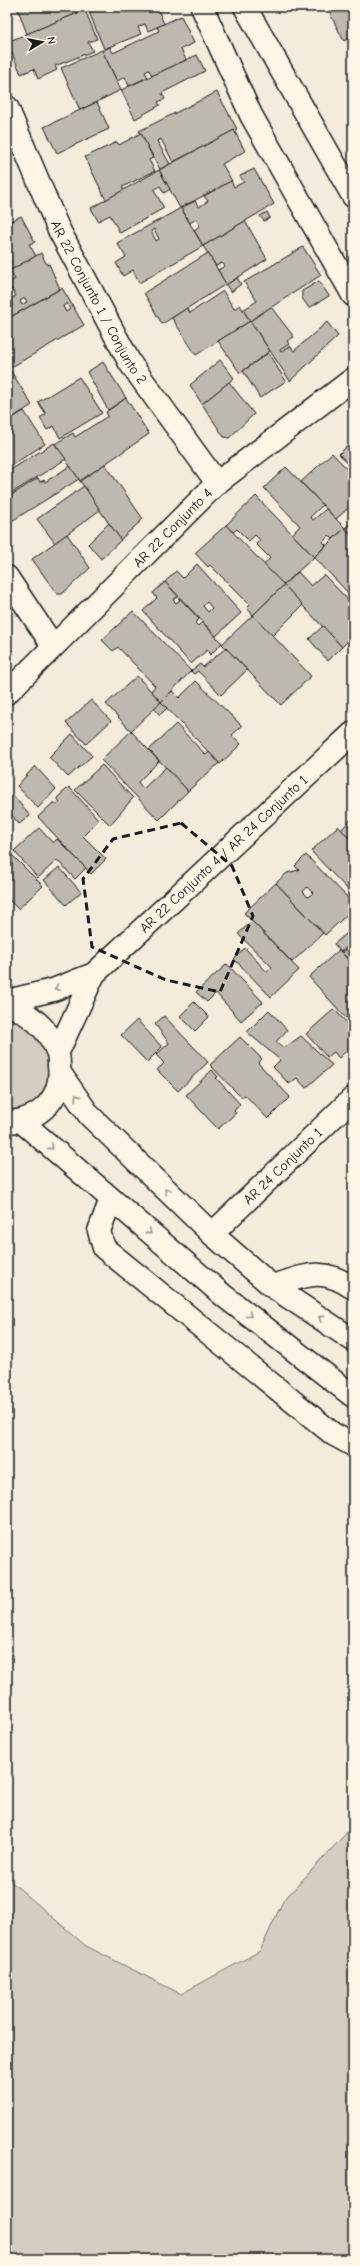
<svg xmlns="http://www.w3.org/2000/svg" width="360" height="2266" viewBox="0 0 360 2266" font-family="'Comic Neue',sans-serif">
	<style>
		.green { fill: #d3cec1; stroke: #78756e }
		.building { fill: #beb9ae; stroke: #1c1c1c; fill-rule: evenodd }
		.lines { fill: none; stroke-linecap: round; stroke-linejoin: round }
		.minor-casing { stroke: #1c1c1c; stroke-width: 25 }
		.minor { stroke: #fcf5e5; stroke-width: 22 }
		.oneway { stroke: #97938b }
		.marked { fill: none; stroke: #1c1c1c; stroke-width: 3; stroke-dasharray: 8 5; stroke-linejoin: round }
		.labels { text-anchor: middle; stroke-width: 3; stroke-linejoin: round; paint-order: stroke }
		.street-label { font-size: 14px; fill: #1c1c1c; stroke: #fcf5e5 }
	</style>
	<rect width="100%" height="100%" fill="#f3ecdd"/>
	<filter id="ink" filterUnits="userSpaceOnUse"><feTurbulence type="fractalNoise" baseFrequency=".025" numOctaves="2"/><feDisplacementMap in="SourceGraphic" scale="8" xChannelSelector="R" yChannelSelector="G"/><feConvolveMatrix kernelMatrix="1 2 1 2 8 2 1 2 1" color-interpolation-filters="sRGB"/></filter>
	<g filter="url(#ink)">
		<g class="green">
			<path d="M 7,1011 L 40,1035 L 53,1073 L 45,1099 L 7,1115 Z"/>
			<path d="M 353,1826 L 353,2259 L 7,2259 L 7,1878 L 86,1946 L 181,1994 L 260,1951 L 283,1901 Z"/>
		</g>
		<g class="building">
			<path d="M 17,7 L 84,7 L 85,10 L 27,34 Z"/>
			<path d="M 101,7 L 157,7 L 164,24 L 148,31 L 145,24 L 138,27 L 141,34 L 104,49 L 89,12 Z"/>
			<path d="M 336,7 L 353,7 L 353,36 L 344,41 L 330,14 L 337,10 Z"/>
			<path d="M 85,10 L 97,39 L 88,42 L 93,51 L 55,66 L 57,70 L 38,79 L 34,69 L 21,74 L 7,42 Z"/>
			<path d="M 181,16 L 194,43 L 181,49 L 186,60 L 152,76 L 149,70 L 145,72 L 148,77 L 129,86 L 125,77 L 117,81 L 102,51 L 110,47 L 113,53 L 159,31 L 157,27 Z"/>
			<path d="M 102,50 L 121,90 L 80,110 L 61,68 Z"/>
			<path d="M 197,55 L 205,71 L 162,93 L 165,99 L 158,102 L 160,105 L 135,119 L 121,90 Z"/>
			<path d="M 217,92 L 237,129 L 173,162 L 161,139 L 157,141 L 170,164 L 160,169 L 139,131 Z"/>
			<path d="M 97,102 L 109,129 L 57,153 L 44,127 Z"/>
			<path d="M 234,130 L 245,151 L 222,164 L 232,181 L 180,208 L 159,170 Z"/>
			<path d="M 141,133 L 153,158 L 149,160 L 155,171 L 122,187 L 124,190 L 106,200 L 85,157 L 117,142 L 119,145 Z"/>
			<path d="M 254,169 L 274,204 L 203,246 L 194,230 L 200,226 L 196,219 L 190,223 L 181,208 L 195,201 L 199,207 L 208,201 L 204,196 L 231,181 L 234,187 L 244,182 L 240,176 Z"/>
			<path d="M 159,170 L 170,189 L 164,193 L 160,186 L 154,190 L 164,208 L 120,233 L 110,215 L 98,221 L 91,208 Z"/>
			<path d="M 181,208 L 203,246 L 139,283 L 133,270 L 123,276 L 116,263 L 126,257 L 117,243 ZM 154,229 L 159,239 L 156,241 L 151,231 Z"/>
			<path d="M 267,212 L 270,218 L 264,221 L 260,216 Z"/>
			<path d="M 21,216 L 35,242 L 29,244 L 36,256 L 7,272 L 7,262 L 11,262 L 7,256 L 7,223 Z"/>
			<path d="M 245,221 L 267,259 L 226,285 L 218,270 L 225,266 L 222,263 L 216,266 L 203,246 Z"/>
			<path d="M 303,247 L 321,275 L 250,321 L 243,310 L 257,301 L 244,282 Z"/>
			<path d="M 41,253 L 47,265 L 49,264 L 60,289 L 7,319 L 7,301 L 16,296 L 11,288 L 7,290 L 7,279 L 9,282 L 15,279 L 10,271 L 7,272 ZM 25,298 L 27,302 L 22,305 L 20,301 Z"/>
			<path d="M 208,253 L 226,284 L 162,324 L 144,293 Z"/>
			<path d="M 237,278 L 241,284 L 231,292 L 226,285 Z"/>
			<path d="M 319,281 L 329,296 L 309,308 L 302,298 L 302,291 Z"/>
			<path d="M 62,288 L 84,325 L 8,369 L 7,319 ZM 67,303 L 70,309 L 66,312 L 63,306 Z"/>
			<path d="M 223,291 L 234,309 L 240,305 L 250,321 L 196,355 L 172,318 L 187,308 L 190,313 Z"/>
			<path d="M 271,307 L 294,337 L 287,341 L 289,344 L 280,350 L 281,352 L 290,346 L 294,351 L 327,322 L 338,336 L 290,381 L 250,321 Z"/>
			<path d="M 250,321 L 270,351 L 240,373 L 218,341 Z"/>
			<path d="M 268,353 L 286,381 L 260,398 L 243,371 Z"/>
			<path d="M 220,360 L 234,378 L 202,404 L 190,385 Z"/>
			<path d="M 103,362 L 126,398 L 108,410 L 87,372 Z"/>
			<path d="M 9,368 L 32,405 L 7,421 L 7,369 Z"/>
			<path d="M 79,377 L 102,413 L 60,438 L 54,426 L 47,430 L 40,418 L 46,414 L 38,402 Z"/>
			<path d="M 229,382 L 254,414 L 229,438 L 224,437 L 202,404 Z"/>
			<path d="M 126,398 L 149,434 L 80,481 L 55,444 L 73,433 L 75,437 L 108,416 L 106,412 Z"/>
			<path d="M 24,411 L 45,444 L 7,468 L 7,421 Z"/>
			<path d="M 353,440 L 353,469 L 339,454 Z"/>
			<path d="M 54,443 L 66,459 L 7,496 L 7,472 Z"/>
			<path d="M 332,453 L 353,475 L 353,504 L 336,519 L 301,482 Z"/>
			<path d="M 105,464 L 143,519 L 120,540 L 80,481 Z"/>
			<path d="M 70,466 L 79,479 L 7,524 L 7,498 L 38,478 L 40,482 L 44,480 L 45,482 Z"/>
			<path d="M 286,467 L 323,505 L 310,517 L 313,520 L 326,509 L 345,528 L 333,539 L 329,535 L 323,542 L 326,545 L 314,557 L 292,534 L 300,526 L 264,488 Z"/>
			<path d="M 84,486 L 100,510 L 55,543 L 37,519 Z"/>
			<path d="M 256,496 L 314,557 L 283,585 L 264,565 L 270,558 L 256,544 L 260,540 L 255,535 L 249,541 L 237,529 L 233,532 L 226,525 Z"/>
			<path d="M 353,520 L 353,537 L 345,528 Z"/>
			<path d="M 109,523 L 121,540 L 101,559 L 88,544 Z"/>
			<path d="M 226,525 L 284,585 L 253,615 L 247,608 L 250,605 L 210,565 L 208,567 L 195,553 Z"/>
			<path d="M 345,528 L 353,537 L 353,598 L 314,557 Z"/>
			<path d="M 67,534 L 90,568 L 62,594 L 57,594 L 32,559 Z"/>
			<path d="M 197,564 L 241,613 L 216,636 L 165,582 L 176,571 L 183,578 ZM 207,602 L 212,608 L 208,612 L 203,606 Z"/>
			<path d="M 298,572 L 311,586 L 324,575 L 353,605 L 353,636 L 342,647 L 283,585 Z"/>
			<path d="M 165,582 L 199,619 L 195,623 L 198,626 L 202,622 L 222,643 L 210,655 L 207,650 L 191,664 L 143,611 L 157,598 L 153,593 ZM 177,597 L 180,600 L 176,603 L 173,600 Z"/>
			<path d="M 284,585 L 303,605 L 272,636 L 253,615 Z"/>
			<path d="M 133,611 L 191,671 L 161,702 L 151,691 L 155,686 L 118,647 L 113,651 L 102,640 Z"/>
			<path d="M 253,615 L 311,676 L 281,705 L 222,644 Z"/>
			<path d="M 323,626 L 342,647 L 328,661 L 309,639 Z"/>
			<path d="M 226,648 L 247,670 L 221,695 L 198,671 L 194,674 L 191,671 L 200,664 L 203,667 Z"/>
			<path d="M 137,676 L 161,702 L 131,731 L 106,704 Z"/>
			<path d="M 196,681 L 242,726 L 232,735 L 241,744 L 220,764 L 161,702 L 172,691 L 179,698 Z"/>
			<path d="M 91,700 L 111,721 L 86,744 L 66,723 Z"/>
			<path d="M 161,702 L 167,708 L 160,715 L 154,708 Z"/>
			<path d="M 176,724 L 206,755 L 209,752 L 219,763 L 188,791 L 149,750 Z"/>
			<path d="M 131,731 L 159,761 L 138,782 L 143,789 L 166,767 L 188,791 L 159,820 L 101,760 Z"/>
			<path d="M 72,734 L 92,756 L 68,777 L 49,757 Z"/>
			<path d="M 102,765 L 133,798 L 110,825 L 75,790 Z"/>
			<path d="M 35,766 L 56,789 L 38,808 L 17,786 Z"/>
			<path d="M 69,787 L 99,820 L 83,836 L 106,859 L 91,874 L 38,817 L 54,802 L 56,805 L 60,802 L 57,798 Z"/>
			<path d="M 13,795 L 30,816 L 19,824 L 7,809 L 7,800 Z"/>
			<path d="M 353,817 L 353,842 L 341,830 Z"/>
			<path d="M 338,826 L 353,842 L 353,895 L 311,851 Z"/>
			<path d="M 39,828 L 53,843 L 57,839 L 86,868 L 75,879 L 57,860 L 38,878 L 14,851 Z"/>
			<path d="M 10,853 L 43,886 L 18,909 L 7,898 L 7,856 Z"/>
			<path d="M 306,855 L 353,903 L 353,909 L 325,935 L 276,883 L 287,873 L 299,870 L 295,866 ZM 307,887 L 313,893 L 308,897 L 303,892 Z"/>
			<path d="M 59,867 L 81,892 L 66,905 L 44,880 Z"/>
			<path d="M 276,883 L 323,933 L 292,962 L 244,913 Z"/>
			<path d="M 252,921 L 299,970 L 271,997 L 234,959 L 245,948 L 267,972 L 272,967 L 238,934 Z"/>
			<path d="M 346,934 L 353,942 L 341,952 L 334,944 Z"/>
			<path d="M 353,943 L 353,964 L 342,953 Z"/>
			<path d="M 339,950 L 352,964 L 349,967 L 353,971 L 353,1011 L 346,1018 L 309,977 Z"/>
			<path d="M 227,964 L 263,1002 L 241,1021 L 216,993 L 207,1002 L 196,992 Z"/>
			<path d="M 194,1002 L 209,1017 L 195,1031 L 180,1016 Z"/>
			<path d="M 334,1009 L 353,1029 L 353,1044 L 339,1058 L 334,1052 L 327,1057 L 306,1034 Z"/>
			<path d="M 269,1010 L 287,1030 L 276,1042 L 284,1048 L 301,1036 L 332,1065 L 306,1088 L 297,1078 L 289,1084 L 273,1067 L 280,1060 L 247,1032 Z"/>
			<path d="M 164,1016 L 208,1062 L 178,1091 L 157,1070 L 164,1063 L 156,1055 L 169,1043 L 155,1024 Z"/>
			<path d="M 137,1020 L 162,1047 L 147,1062 L 121,1035 Z"/>
			<path d="M 240,1037 L 262,1059 L 258,1063 L 290,1097 L 268,1119 L 245,1095 L 242,1097 L 238,1094 L 210,1065 Z"/>
			<path d="M 212,1070 L 218,1077 L 216,1078 L 240,1104 L 234,1111 L 236,1113 L 218,1129 L 186,1095 Z"/>
		</g>
		<g class="lines">
			<defs>
				<g id="minor">
					<path d="M 202,7 L 251,115 L 353,295"/>
					<path d="M 245,7 L 353,196"/>
					<path id="s1" d="M 7,107 L 58,228 L 130,363 L 217,483"/>
					<path d="M 7,577 L 53,646"/>
					<path id="s2" d="M 7,693 L 217,483 L 353,379"/>
					<path id="s3" d="M 7,1001 L 53,990 L 94,974 L 353,733"/>
					<path d="M 7,1004 C 29,1013 48,1028 57,1051 C 59,1055 59,1061 59,1066 C 63,1098 40,1120 9,1122"/>
					<path d="M 58,1052 L 94,974"/>
					<path d="M 60,1073 L 89,1115 L 212,1234 L 272,1286 L 353,1340"/>
					<path d="M 21,1121 L 224,1296 L 353,1396"/>
					<path d="M 111,1199 L 99,1231 L 104,1248 L 333,1434 L 353,1445"/>
					<path id="s4" d="M 212,1234 L 353,1098"/>
					<path d="M 272,1286 C 306,1276 321,1266 353,1288"/>
				</g>
			</defs>
			<use href="#minor" class="minor-casing"/>
			<use href="#minor" class="minor"/>
		</g>
		<defs><path id="oneway-chevron" d="M-2-3.5L2.5 0L-2 3.5" fill="none" stroke-width="1.6" stroke-linecap="round" stroke-linejoin="round"/></defs>
		<g class="oneway">
			<use href="#oneway-chevron" transform="translate(57 988) rotate(160)"/>
			<use href="#oneway-chevron" transform="translate(77 1097) rotate(-125)"/>
			<use href="#oneway-chevron" transform="translate(51 1147) rotate(41)"/>
			<use href="#oneway-chevron" transform="translate(167 1191) rotate(-136)"/>
			<use href="#oneway-chevron" transform="translate(149 1232) rotate(41)"/>
			<use href="#oneway-chevron" transform="translate(249 1315) rotate(38)"/>
			<use href="#oneway-chevron" transform="translate(321 1318) rotate(-146)"/>
		</g>
	</g>
	<path class="marked" d="M 181,823 L 232,866 L 253,916 L 220,992 L 166,980 L 92,947 L 83,879 L 113,839 Z"/>
	<g class="labels">
		<g class="street-label">
			<text dy="5" stroke="none"><textPath href="#s1" startOffset="216">AR 22 Conjunto 1 / Conjunto 2</textPath></text>
			<text dy="5" stroke="none"><textPath href="#s2" startOffset="234">AR 22 Conjunto 4</textPath></text>
			<text dy="5" stroke="none"><textPath href="#s3" startOffset="268">AR 22 Conjunto 4 / AR 24 Conjunto 1</textPath></text>
			<text dy="5" stroke="none"><textPath href="#s4" startOffset="98">AR 24 Conjunto 1</textPath></text>
		</g>
	</g>
	<rect width="360" height="2266" fill="none" stroke="#fcf5e5" stroke-width="24"/>
	<rect x="12" y="12" width="336" height="2242" fill="none" stroke="#1c1c1c" stroke-width="1.5" filter="url(#ink)"/>
	<g transform="translate(42 42) rotate(80)" stroke="#fcf5e5" stroke-width="3" paint-order="stroke">
	<path d="M0-3L7 15L0 10L-7 15Z" fill="#1c1c1c"/>
	<text y="-6" font-size="11" font-weight="bold" text-anchor="middle" fill="#1c1c1c">N</text>
	</g>
</svg>
